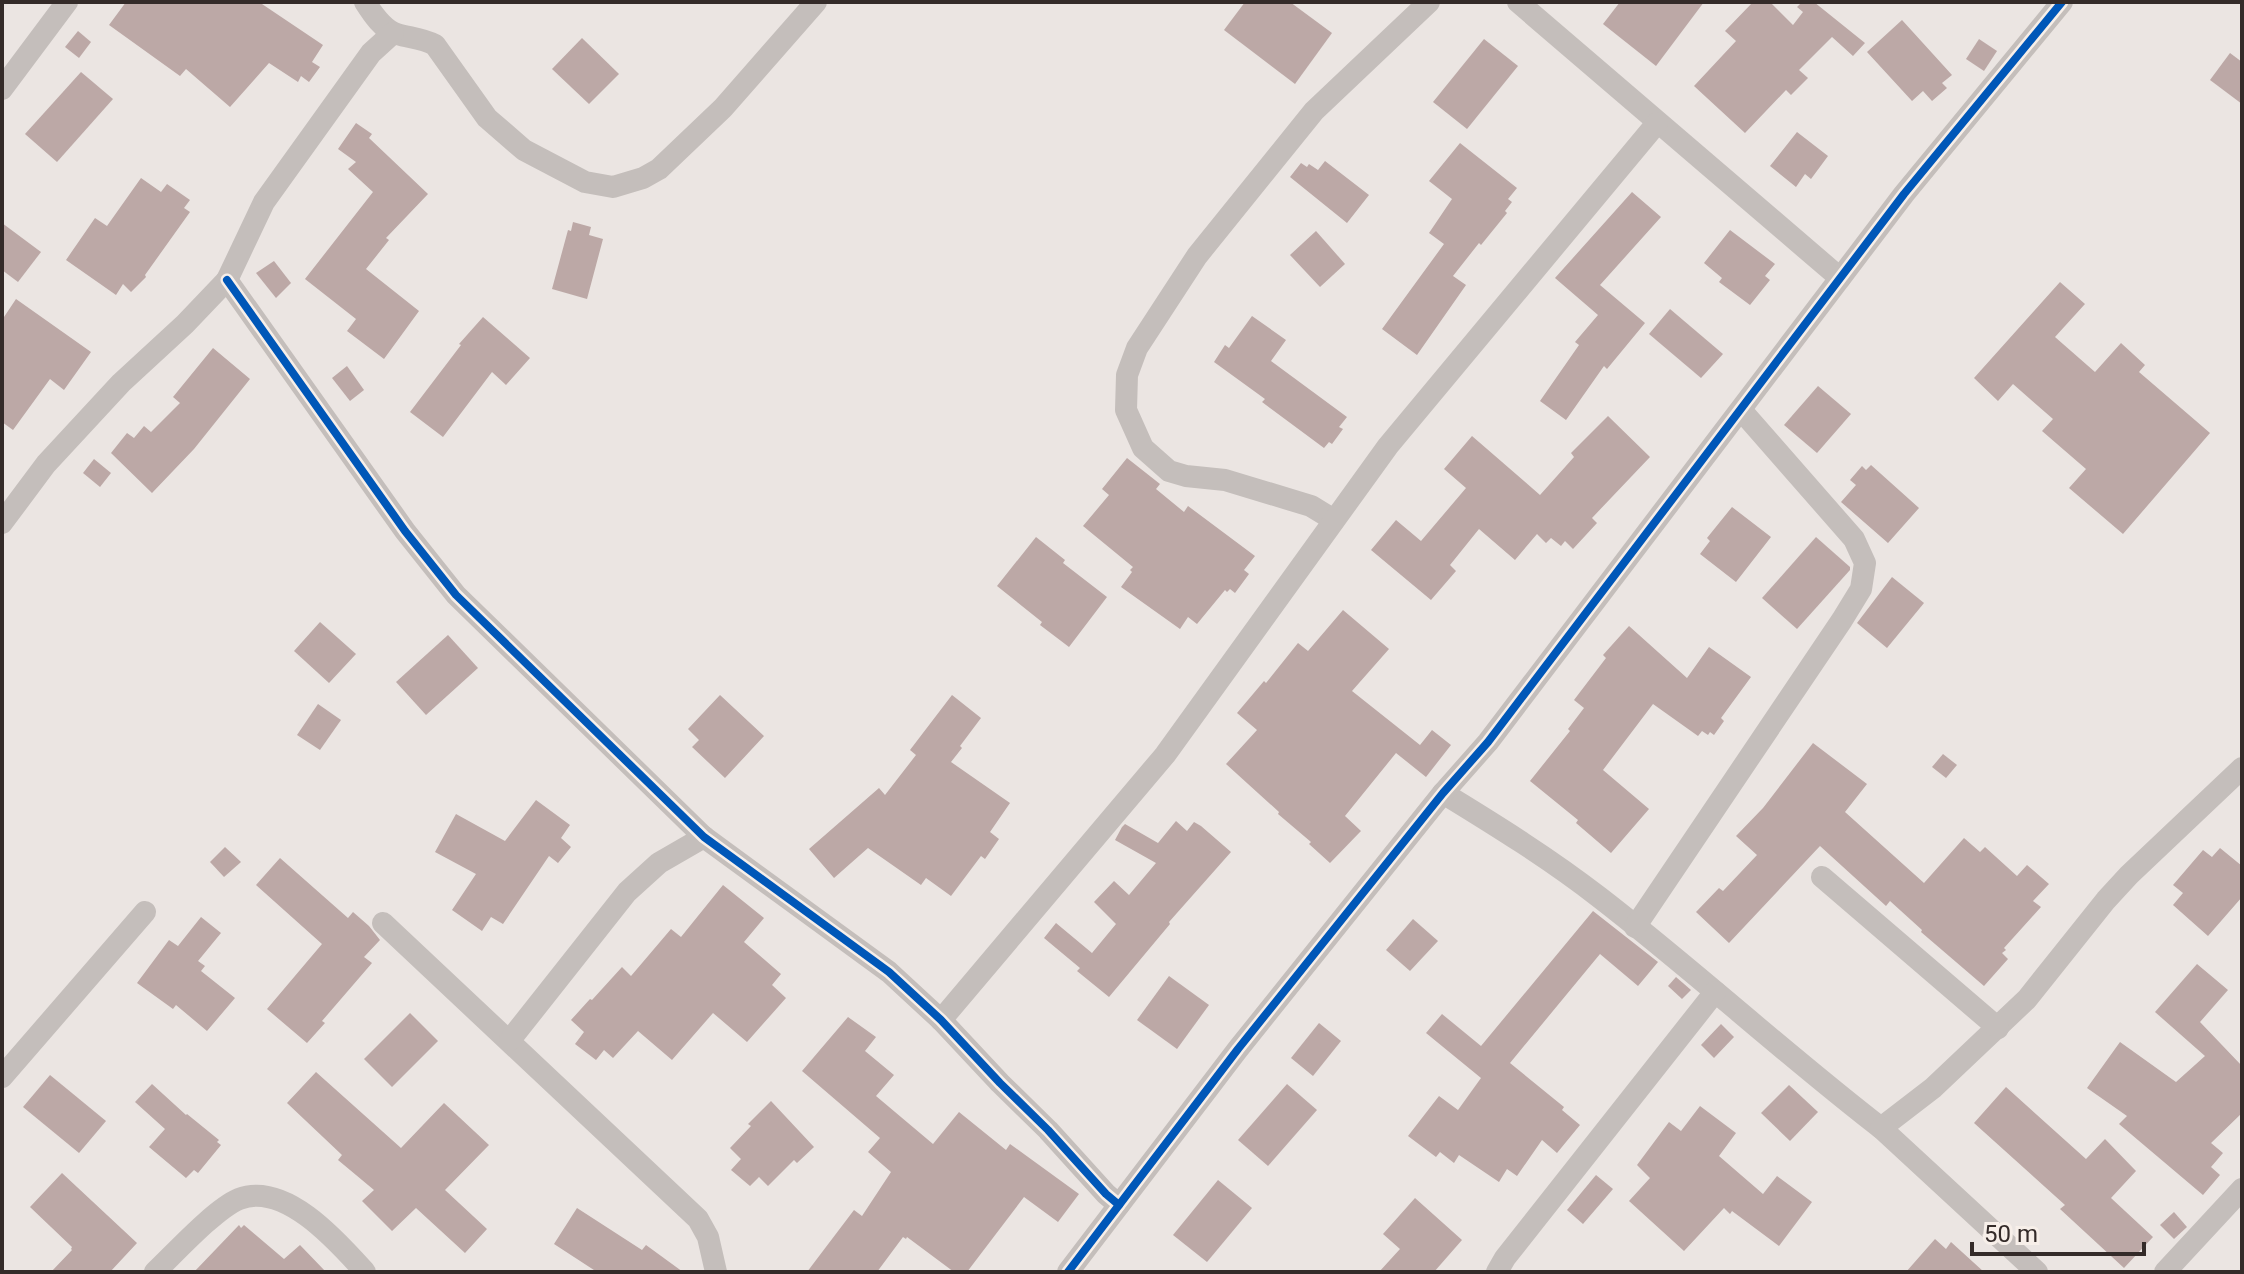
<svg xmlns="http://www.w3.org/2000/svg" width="2244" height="1274" viewBox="0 0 2244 1274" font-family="Roboto,sans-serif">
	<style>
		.building { fill: #bca8a6 }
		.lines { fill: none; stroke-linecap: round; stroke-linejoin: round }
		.minor { stroke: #c4bebb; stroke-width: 22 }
		.cycleway-casing { stroke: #f7efe9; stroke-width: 13 }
		.cycleway { stroke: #0057b8; stroke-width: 8 }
	</style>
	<rect width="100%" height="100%" fill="#ebe5e2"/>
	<g class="building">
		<path d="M 126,2 L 259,2 L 323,45 L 312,62 L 320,67 L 309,82 L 301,76 L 298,82 L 269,63 L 230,107 L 186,69 L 180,76 L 109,25 Z"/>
		<path d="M 1245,2 L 1290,2 L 1332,33 L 1295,84 L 1224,30 Z"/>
		<path d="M 1620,2 L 1704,2 L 1656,66 L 1603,24 Z"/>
		<path d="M 1753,2 L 1770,2 L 1793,25 L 1803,12 L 1797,7 L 1802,2 L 1814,2 L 1865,43 L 1853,56 L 1832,37 L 1799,70 L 1808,78 L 1791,95 L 1786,90 L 1745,133 L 1694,86 L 1736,41 L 1725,31 Z"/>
		<path d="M 1902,20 L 1952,75 L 1942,83 L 1947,88 L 1932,101 L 1923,91 L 1912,101 L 1867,52 Z"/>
		<path d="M 78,31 L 91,42 L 79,58 L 65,47 Z"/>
		<path d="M 582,38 L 619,74 L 589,104 L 552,69 Z"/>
		<path d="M 1484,39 L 1518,66 L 1467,129 L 1433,102 Z"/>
		<path d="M 1979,39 L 1997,51 L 1984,71 L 1966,59 Z"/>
		<path d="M 2230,53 L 2242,62 L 2242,104 L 2210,80 Z"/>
		<path d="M 81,72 L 113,99 L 57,162 L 25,134 Z"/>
		<path d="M 356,123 L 372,134 L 369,138 L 428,194 L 386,238 L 389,240 L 366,269 L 419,311 L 384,359 L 347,331 L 356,319 L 305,279 L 373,192 L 348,169 L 356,162 L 338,149 Z"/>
		<path d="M 1797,132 L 1828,156 L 1811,179 L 1805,174 L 1796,187 L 1770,166 Z"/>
		<path d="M 1460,143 L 1517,188 L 1508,199 L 1512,202 L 1505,211 L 1507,213 L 1481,245 L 1479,243 L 1453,276 L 1466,285 L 1417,355 L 1382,329 L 1444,244 L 1429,233 L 1452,199 L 1429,181 Z"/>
		<path d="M 1325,161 L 1369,195 L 1347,223 L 1290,177 L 1301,163 L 1307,167 L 1309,164 L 1318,170 Z"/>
		<path d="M 141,178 L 161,192 L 167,184 L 190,200 L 184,208 L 190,212 L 145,275 L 146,277 L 131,292 L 123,284 L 116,295 L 66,260 L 95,218 L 107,226 Z"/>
		<path d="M 1632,192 L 1661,217 L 1600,285 L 1645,323 L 1607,369 L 1604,366 L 1566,420 L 1540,401 L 1579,345 L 1575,342 L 1598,315 L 1555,278 Z"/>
		<path d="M 573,222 L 591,227 L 589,235 L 603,239 L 587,299 L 552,289 L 568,230 L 571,231 Z"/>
		<path d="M 2,223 L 41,252 L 18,282 L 2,270 Z"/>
		<path d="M 1730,230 L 1775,264 L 1765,276 L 1770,280 L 1750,305 L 1719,282 L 1722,278 L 1704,263 Z"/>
		<path d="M 1316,231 L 1345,264 L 1320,287 L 1290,255 Z"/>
		<path d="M 274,261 L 291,283 L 276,298 L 256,273 Z"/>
		<path d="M 2060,282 L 2085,304 L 2055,337 L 2095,372 L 2121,343 L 2145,365 L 2139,372 L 2210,433 L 2123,534 L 2069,488 L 2086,469 L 2042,431 L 2053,419 L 2013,384 L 1998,401 L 1974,378 Z"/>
		<path d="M 16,299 L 91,352 L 64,390 L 50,379 L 13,430 L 2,422 L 2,320 Z"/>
		<path d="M 1670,309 L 1723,354 L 1701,378 L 1649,334 Z"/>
		<path d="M 1252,316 L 1286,340 L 1271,361 L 1347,417 L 1339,427 L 1343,429 L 1332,444 L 1329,442 L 1324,448 L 1262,402 L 1265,399 L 1214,362 L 1225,345 L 1229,348 Z"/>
		<path d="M 483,317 L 530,358 L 506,385 L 492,372 L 443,437 L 410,412 L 461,345 L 459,344 Z"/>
		<path d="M 213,348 L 250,379 L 194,449 L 152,493 L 111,453 L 127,433 L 134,438 L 144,426 L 151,432 L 180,403 L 173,397 Z"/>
		<path d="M 347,366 L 364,390 L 350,401 L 332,378 Z"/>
		<path d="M 1818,386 L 1851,414 L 1817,453 L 1784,425 Z"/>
		<path d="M 1608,416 L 1650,457 L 1592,518 L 1597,523 L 1573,549 L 1565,541 L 1561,546 L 1551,538 L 1546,543 L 1537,534 L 1515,560 L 1479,529 L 1450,565 L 1456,571 L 1431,600 L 1371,550 L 1396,520 L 1421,541 L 1466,488 L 1444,469 L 1472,436 L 1540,495 L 1574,457 L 1571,453 Z"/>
		<path d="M 1127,458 L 1160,484 L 1156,489 L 1184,512 L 1188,506 L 1255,556 L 1244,570 L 1249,574 L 1235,593 L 1230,589 L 1227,592 L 1225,590 L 1197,624 L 1188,617 L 1180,629 L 1121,587 L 1132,572 L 1130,570 L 1133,567 L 1083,526 L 1109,495 L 1102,489 Z"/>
		<path d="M 94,459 L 111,473 L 100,487 L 83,473 Z"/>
		<path d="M 1871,465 L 1919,508 L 1888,543 L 1841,502 L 1856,485 L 1850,480 L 1862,466 L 1866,470 Z"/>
		<path d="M 1732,507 L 1771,537 L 1736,582 L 1700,554 L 1710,541 L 1707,538 Z"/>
		<path d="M 1036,537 L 1065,560 L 1063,563 L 1107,597 L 1069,647 L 1040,625 L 1042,622 L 997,586 Z"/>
		<path d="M 1816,537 L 1850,567 L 1850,570 L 1797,629 L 1762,598 Z"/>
		<path d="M 1892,577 L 1924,603 L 1887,648 L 1857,623 Z"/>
		<path d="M 1343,610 L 1389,649 L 1352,691 L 1420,745 L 1432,730 L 1451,745 L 1426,777 L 1396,753 L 1345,816 L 1361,831 L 1330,863 L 1309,844 L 1311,842 L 1278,814 L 1279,812 L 1226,764 L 1257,730 L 1237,713 L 1264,681 L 1266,683 L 1298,643 L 1308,651 Z"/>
		<path d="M 320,622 L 356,654 L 329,683 L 294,651 Z"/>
		<path d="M 1629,626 L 1687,678 L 1709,647 L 1751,677 L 1721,718 L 1724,721 L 1714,735 L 1710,732 L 1708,735 L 1702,731 L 1698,736 L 1653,704 L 1603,770 L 1649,809 L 1611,853 L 1576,823 L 1578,820 L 1530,781 L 1570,731 L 1568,729 L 1584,708 L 1574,700 L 1606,658 L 1603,655 Z"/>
		<path d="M 448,635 L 478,668 L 426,715 L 396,682 Z"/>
		<path d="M 720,695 L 764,736 L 725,778 L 692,747 L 699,740 L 688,729 Z"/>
		<path d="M 952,695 L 981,718 L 960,746 L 962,748 L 951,762 L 1010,803 L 990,832 L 999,839 L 985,859 L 981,856 L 951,896 L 926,878 L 921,885 L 868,848 L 834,878 L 809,849 L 879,788 L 885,795 L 916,755 L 910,750 Z"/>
		<path d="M 318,704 L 341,720 L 320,750 L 297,735 Z"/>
		<path d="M 1813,743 L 1867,784 L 1845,812 L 1924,883 L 1964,838 L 1980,852 L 1985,847 L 2017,876 L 2027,865 L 2049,884 L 2033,901 L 2041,907 L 2004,948 L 2006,950 L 2002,953 L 2008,959 L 1984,986 L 1921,932 L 1922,930 L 1890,901 L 1886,906 L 1820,846 L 1729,943 L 1696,912 L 1719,888 L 1723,891 L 1757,855 L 1736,836 L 1763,808 Z"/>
		<path d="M 1943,754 L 1957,765 L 1946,778 L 1932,767 Z"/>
		<path d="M 536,800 L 570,825 L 561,838 L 571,847 L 558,863 L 549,856 L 503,924 L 491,917 L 482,931 L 452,910 L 476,874 L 435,852 L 456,814 L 505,841 Z"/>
		<path d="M 1176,821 L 1187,831 L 1194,822 L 1201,826 L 1231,852 L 1169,922 L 1170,924 L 1109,997 L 1077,971 L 1080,968 L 1044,938 L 1056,923 L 1092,953 L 1116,924 L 1094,902 L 1114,881 L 1129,895 L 1156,863 L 1115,840 L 1122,827 L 1125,824 L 1158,843 Z"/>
		<path d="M 225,847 L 241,862 L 224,877 L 210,862 Z"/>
		<path d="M 2220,848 L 2242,866 L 2242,897 L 2208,936 L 2173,905 L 2183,893 L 2173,885 L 2203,850 L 2212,857 Z"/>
		<path d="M 280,858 L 348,918 L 353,912 L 369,926 L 380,940 L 364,957 L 372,963 L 322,1021 L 325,1023 L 307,1043 L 267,1009 L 322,944 L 256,885 Z"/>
		<path d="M 723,885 L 764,918 L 744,942 L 781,974 L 772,985 L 786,998 L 747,1042 L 713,1013 L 672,1060 L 638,1031 L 613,1058 L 604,1050 L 596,1060 L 575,1044 L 584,1032 L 571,1020 L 590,999 L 592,1000 L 622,967 L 631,976 L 671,929 L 681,937 Z"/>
		<path d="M 1593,911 L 1658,962 L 1638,986 L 1600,954 L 1510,1063 L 1564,1107 L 1562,1110 L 1580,1125 L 1557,1153 L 1542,1140 L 1517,1176 L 1507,1169 L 1499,1182 L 1459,1155 L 1454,1163 L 1440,1152 L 1436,1157 L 1408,1136 L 1439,1096 L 1458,1110 L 1481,1078 L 1426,1033 L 1442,1014 L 1481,1046 Z"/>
		<path d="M 201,917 L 221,933 L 198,961 L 205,966 L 201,971 L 235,998 L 207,1031 L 176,1005 L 173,1009 L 137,983 L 169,940 L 178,946 Z"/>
		<path d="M 1413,919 L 1438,941 L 1410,971 L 1386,950 Z"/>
		<path d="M 2197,964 L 2228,990 L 2200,1022 L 2242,1066 L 2242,1113 L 2211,1143 L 2223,1153 L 2211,1167 L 2220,1175 L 2203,1195 L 2119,1124 L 2127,1116 L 2087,1088 L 2120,1042 L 2176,1082 L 2205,1056 L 2155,1012 Z"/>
		<path d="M 1169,976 L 1209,1005 L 1177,1049 L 1137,1020 Z"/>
		<path d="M 1676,977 L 1691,990 L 1682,999 L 1668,986 Z"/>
		<path d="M 410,1013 L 438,1041 L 392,1087 L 364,1059 Z"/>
		<path d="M 848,1017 L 876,1037 L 865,1051 L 894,1075 L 876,1096 L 933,1144 L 959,1112 L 1006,1150 L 1010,1144 L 1079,1194 L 1058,1222 L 1024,1197 L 967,1272 L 954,1272 L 907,1237 L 906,1239 L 903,1237 L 877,1272 L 807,1272 L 854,1210 L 862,1216 L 891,1172 L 868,1152 L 880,1138 L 802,1071 Z"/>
		<path d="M 1319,1023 L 1341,1041 L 1313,1076 L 1291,1058 Z"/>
		<path d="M 1721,1024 L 1734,1037 L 1714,1058 L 1701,1045 Z"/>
		<path d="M 316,1072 L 401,1148 L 444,1103 L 489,1145 L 445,1190 L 487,1229 L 465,1253 L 416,1208 L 392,1231 L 362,1201 L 374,1190 L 338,1160 L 342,1155 L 287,1103 Z"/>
		<path d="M 50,1075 L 106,1121 L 79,1153 L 23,1107 Z"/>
		<path d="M 152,1084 L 186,1115 L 187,1114 L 219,1140 L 217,1142 L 221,1145 L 198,1173 L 194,1170 L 186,1178 L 149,1147 L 165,1129 L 135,1102 Z"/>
		<path d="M 1287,1084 L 1317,1110 L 1268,1166 L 1238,1140 Z"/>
		<path d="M 1789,1085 L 1818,1112 L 1790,1141 L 1761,1113 Z"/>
		<path d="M 2006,1087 L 2086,1159 L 2105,1139 L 2136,1171 L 2111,1198 L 2153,1237 L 2124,1268 L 2060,1209 L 2065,1205 L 1974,1123 Z"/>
		<path d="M 771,1101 L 814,1147 L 797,1163 L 794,1160 L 768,1186 L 759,1177 L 750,1186 L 731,1170 L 741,1159 L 730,1148 L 751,1126 L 748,1124 Z"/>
		<path d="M 1700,1106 L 1736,1133 L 1719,1156 L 1763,1194 L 1777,1176 L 1812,1202 L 1779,1246 L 1732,1211 L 1730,1214 L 1724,1208 L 1684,1251 L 1629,1201 L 1650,1178 L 1637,1165 L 1669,1122 L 1681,1131 Z"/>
		<path d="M 62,1173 L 137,1243 L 110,1272 L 51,1272 L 72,1250 L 71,1249 L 72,1247 L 30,1207 Z"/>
		<path d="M 1596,1175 L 1613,1189 L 1583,1224 L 1567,1210 Z"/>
		<path d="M 1218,1180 L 1252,1208 L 1207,1262 L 1173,1235 Z"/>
		<path d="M 1415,1198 L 1462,1240 L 1434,1272 L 1379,1272 L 1400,1249 L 1383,1234 Z"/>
		<path d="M 577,1208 L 642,1250 L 646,1245 L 683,1272 L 597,1272 L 554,1244 Z"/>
		<path d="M 2174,1212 L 2187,1227 L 2174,1239 L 2160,1225 Z"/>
		<path d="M 239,1225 L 241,1228 L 244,1225 L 284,1259 L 300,1245 L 326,1272 L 194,1272 Z"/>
		<path d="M 1935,1239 L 1946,1249 L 1951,1242 L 1984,1272 L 1906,1272 Z"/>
	</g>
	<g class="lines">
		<g class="minor">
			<path d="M 365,2 C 372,13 383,30 397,34 C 410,38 422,38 435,45 L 487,118 L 524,150 L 585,182 L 613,187 L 643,178 L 659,169 L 723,108 L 816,2"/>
			<path d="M 1518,2 L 1840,278"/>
			<path d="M 2,89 L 67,2"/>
			<path d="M 227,280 L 405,531 L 456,595 L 704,837 L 889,972 L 941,1020 L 1000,1083 L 1048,1130 L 1106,1194 L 1119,1205"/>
			<path d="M 1334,520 L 1311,506 L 1225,480 L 1186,476 L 1169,471 L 1143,448 L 1126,410 L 1127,375 L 1137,348 L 1197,256 L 1314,111 L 1429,2"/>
			<path d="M 2,523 L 46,464 L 121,383 L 185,324 L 227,280 L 264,202 L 371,53 L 393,33"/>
			<path d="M 1443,793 C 1497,826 1550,859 1599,897 C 1695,971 1785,1054 1881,1128 L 1933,1088 L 2027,999 L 2106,900 L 2129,875 L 2242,768"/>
			<path d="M 1822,877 L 1998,1028"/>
			<path d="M 383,923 L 698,1219 L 708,1237 L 716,1272"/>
			<path d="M 1635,927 L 1842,620 L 1861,589 L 1865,563 L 1854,539 L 1741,410"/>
			<path d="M 941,1020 L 1165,755 L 1388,446 L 1657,123"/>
			<path d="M 510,1040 L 627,892 L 659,863 L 704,837"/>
			<path d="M 2,1077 L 145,912"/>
			<path d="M 1881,1128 L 2037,1272"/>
			<path d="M 155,1272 C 175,1253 215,1209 239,1199 C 285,1181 338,1242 365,1272"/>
			<path d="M 1068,1272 L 1238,1049 L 1443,793 L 1488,742 L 1904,194 L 2062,2"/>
			<path d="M 1497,1272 L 1505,1258 L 1715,992"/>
			<path d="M 2165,1272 L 2242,1189"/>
		</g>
		<defs>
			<g id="cycleway">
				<path d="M 227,280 L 405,531 L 456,595 L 704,837 L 889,972 L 941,1020 L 1000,1083 L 1048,1130 L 1106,1194 L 1119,1205"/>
				<path d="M 1068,1272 L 1238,1049 L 1443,793 L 1488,742 L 1904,194 L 2062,2"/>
			</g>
		</defs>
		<use href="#cycleway" class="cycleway-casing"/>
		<use href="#cycleway" class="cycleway"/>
	</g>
	<rect width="2244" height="1274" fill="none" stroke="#342b29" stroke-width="8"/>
	<path d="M1972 1242v12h172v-12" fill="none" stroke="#342b29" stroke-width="4"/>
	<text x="1984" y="1242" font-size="24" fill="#342b29" stroke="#f7efe9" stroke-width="6" paint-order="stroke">50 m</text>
</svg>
